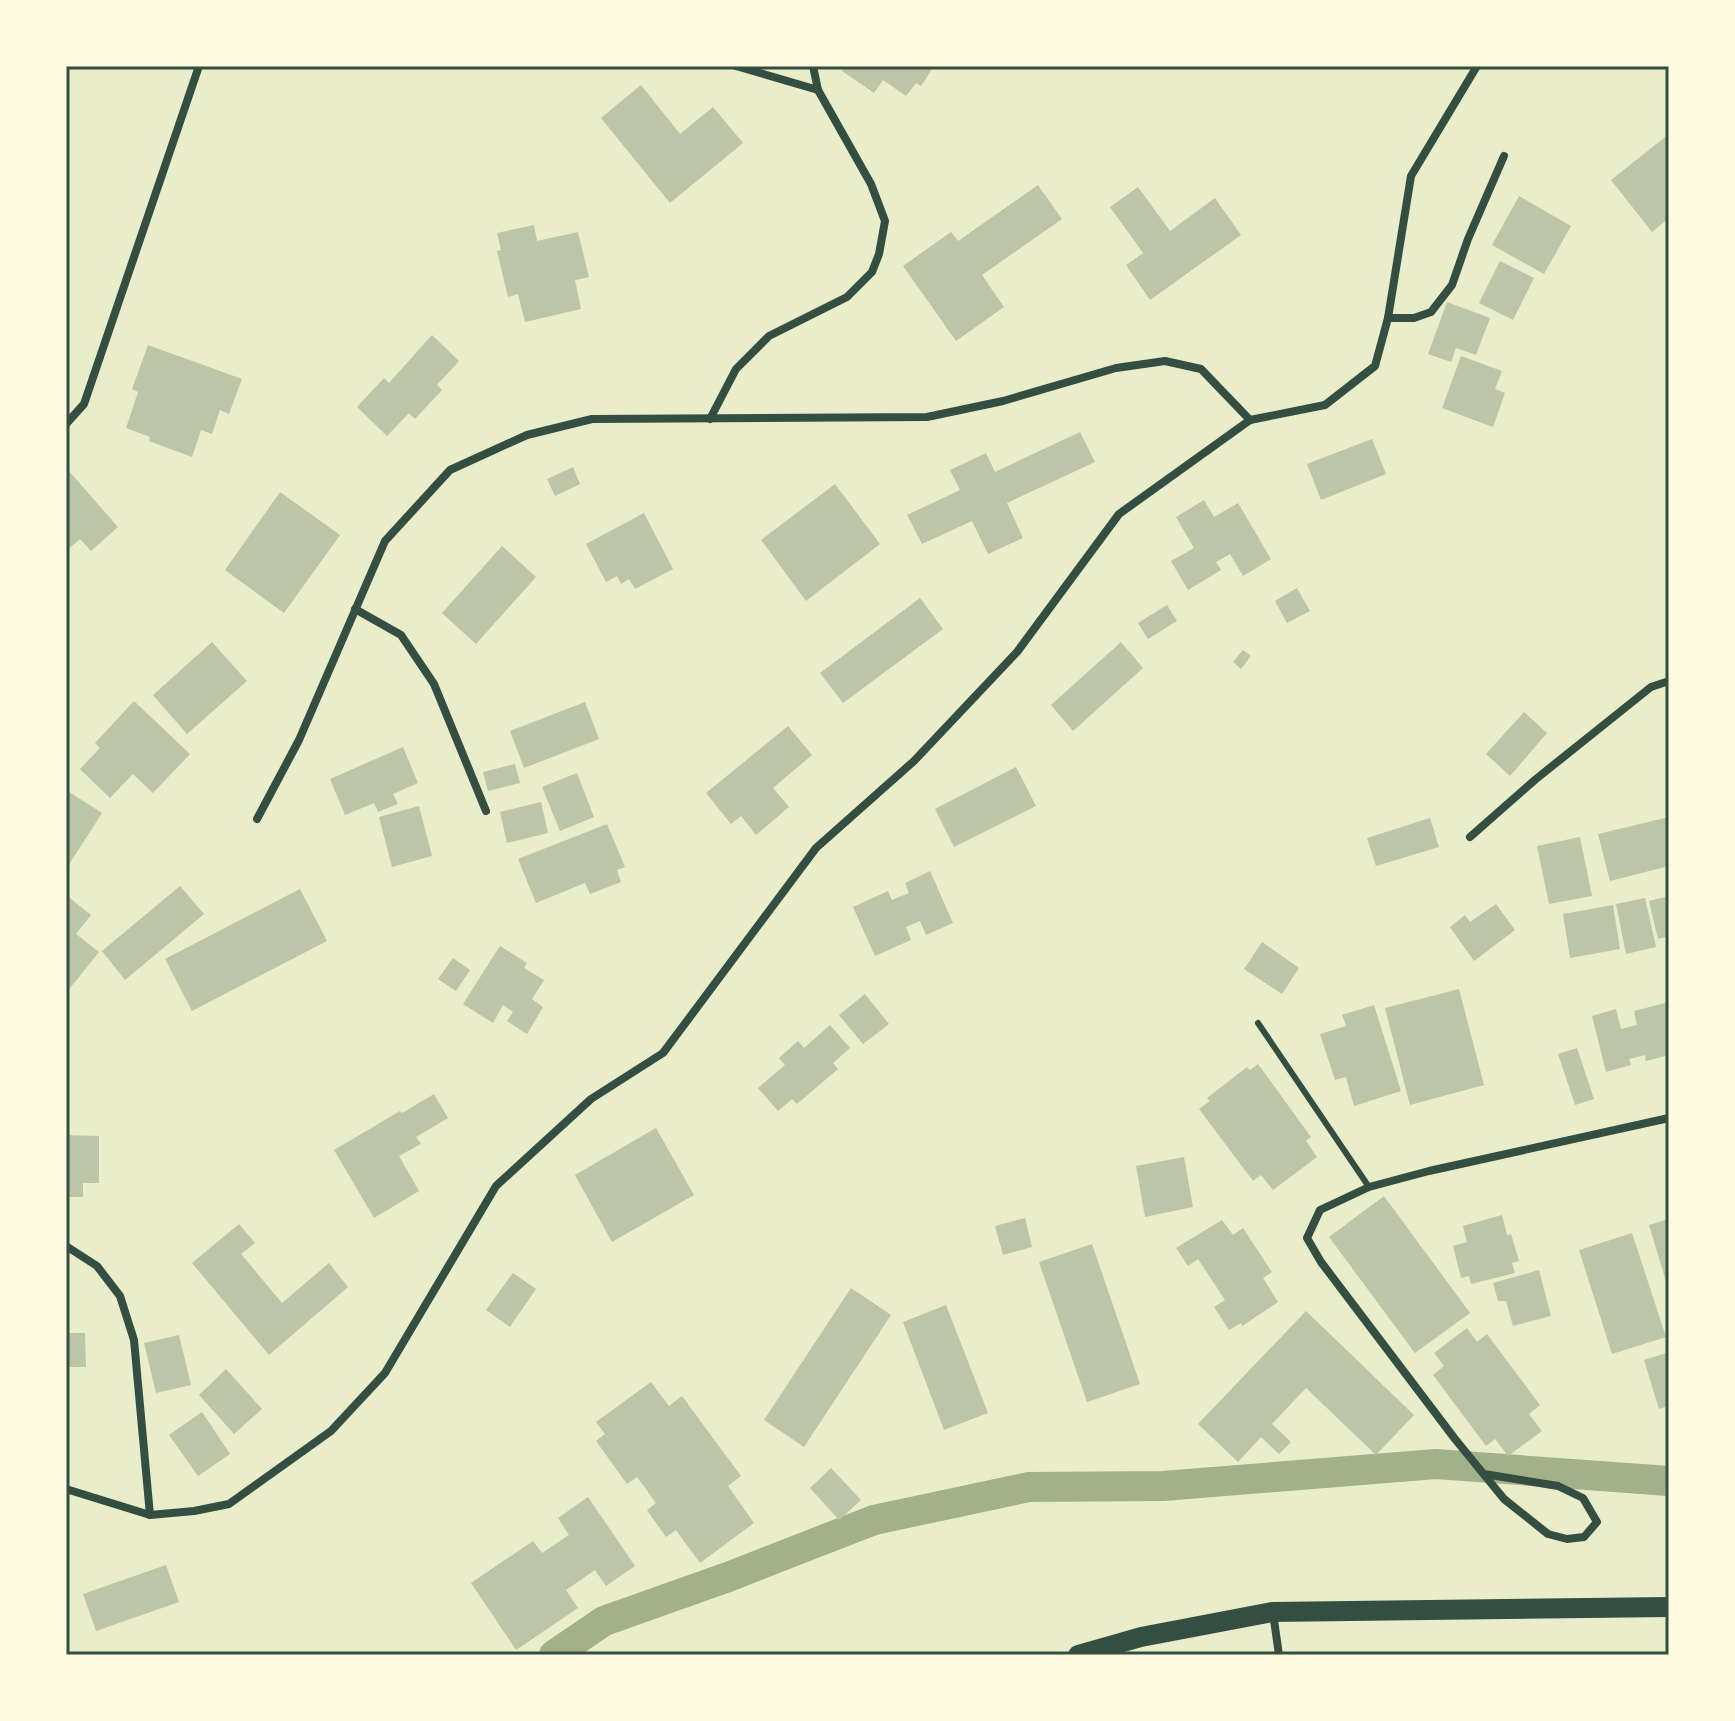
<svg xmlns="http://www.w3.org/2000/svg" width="1735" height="1721" viewBox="0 0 1735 1721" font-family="Montserrat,sans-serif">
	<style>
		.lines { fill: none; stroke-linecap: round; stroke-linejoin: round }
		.canal { stroke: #a3b18a; stroke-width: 30 }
		.building { fill: #bcc5a7 }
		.service { stroke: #344e41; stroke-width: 6 }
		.minor { stroke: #344e41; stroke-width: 8 }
		.primary { stroke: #344e41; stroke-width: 20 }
		.neatline { fill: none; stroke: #344e41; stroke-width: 3 }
	</style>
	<rect width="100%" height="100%" fill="#e9edc9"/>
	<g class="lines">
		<path class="canal" d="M 554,1655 L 604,1621 L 728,1577 L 874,1520 L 1029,1487 L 1163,1486 L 1436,1464 L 1669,1481"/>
	</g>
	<g class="building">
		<path d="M 845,66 L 934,66 L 921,86 L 916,83 L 906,96 L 883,80 L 874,93 L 842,71 Z"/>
		<path d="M 641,85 L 680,134 L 713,107 L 743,143 L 670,203 L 601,118 Z"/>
		<path d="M 1669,134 L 1669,218 L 1652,232 L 1611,180 Z"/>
		<path d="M 1038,185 L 1062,219 L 982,275 L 1004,307 L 956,341 L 903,266 L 951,232 L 958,241 Z"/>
		<path d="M 1138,187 L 1170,231 L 1215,198 L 1241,235 L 1150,300 L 1126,265 L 1143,253 L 1110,207 Z"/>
		<path d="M 1519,196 L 1571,226 L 1544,274 L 1492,245 Z"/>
		<path d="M 534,225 L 537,241 L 578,232 L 589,277 L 575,280 L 581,309 L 525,322 L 518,294 L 508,297 L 497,251 L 501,250 L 497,233 Z"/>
		<path d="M 1500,261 L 1534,278 L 1513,320 L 1479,303 Z"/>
		<path d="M 1447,302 L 1490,318 L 1476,355 L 1456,348 L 1451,362 L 1428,354 Z"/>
		<path d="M 432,335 L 459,361 L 437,385 L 442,390 L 415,419 L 409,413 L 387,436 L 357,407 L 384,378 L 389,383 Z"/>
		<path d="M 148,345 L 242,379 L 229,414 L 220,410 L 212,434 L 201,430 L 192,457 L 149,441 L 150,437 L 126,428 L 138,392 L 132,389 Z"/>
		<path d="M 1461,356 L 1502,371 L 1495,389 L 1505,393 L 1493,427 L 1442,408 Z"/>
		<path d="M 1080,432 L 1095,462 L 1007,503 L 1023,538 L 988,554 L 972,521 L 922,544 L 907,515 L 960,490 L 950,470 L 986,453 L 995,472 Z"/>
		<path d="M 1372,439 L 1386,474 L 1321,500 L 1307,464 Z"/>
		<path d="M 573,467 L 580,484 L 555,496 L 547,479 Z"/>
		<path d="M 68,470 L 118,527 L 91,551 L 80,539 L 66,551 Z"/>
		<path d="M 835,484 L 880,544 L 806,601 L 761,540 Z"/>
		<path d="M 280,492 L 340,535 L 284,613 L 225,570 Z"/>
		<path d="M 1204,500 L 1214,517 L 1238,503 L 1271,559 L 1243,576 L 1230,554 L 1216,562 L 1221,570 L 1188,590 L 1171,561 L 1194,548 L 1176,517 Z"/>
		<path d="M 644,513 L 673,569 L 635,589 L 629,579 L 621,584 L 617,576 L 606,582 L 586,544 Z"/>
		<path d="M 502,546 L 536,577 L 476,644 L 442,613 Z"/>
		<path d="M 1297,588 L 1310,611 L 1287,623 L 1275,601 Z"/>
		<path d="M 920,598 L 943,629 L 843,703 L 820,673 Z"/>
		<path d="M 1167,605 L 1177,621 L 1148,639 L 1138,623 Z"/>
		<path d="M 212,642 L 247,681 L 187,734 L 153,695 Z"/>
		<path d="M 1121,642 L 1143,668 L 1073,731 L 1051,705 Z"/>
		<path d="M 1243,650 L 1251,656 L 1241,669 L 1233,662 Z"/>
		<path d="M 134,701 L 190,754 L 153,793 L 133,774 L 110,798 L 80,769 L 100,748 L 95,743 Z"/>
		<path d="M 585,702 L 599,739 L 524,768 L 510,731 Z"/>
		<path d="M 1524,712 L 1547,733 L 1510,776 L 1486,754 Z"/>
		<path d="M 788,726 L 812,755 L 773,788 L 789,807 L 756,835 L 741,816 L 731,824 L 706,793 Z"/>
		<path d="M 403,747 L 418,783 L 393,794 L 398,804 L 378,812 L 374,803 L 345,815 L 330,779 Z"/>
		<path d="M 515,764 L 520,783 L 488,791 L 483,772 Z"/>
		<path d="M 1016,767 L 1036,806 L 954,847 L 935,809 Z"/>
		<path d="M 577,773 L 594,817 L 560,831 L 542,787 Z"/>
		<path d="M 66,790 L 102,813 L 68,866 L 66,865 Z"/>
		<path d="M 541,802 L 548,833 L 507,843 L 500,812 Z"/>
		<path d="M 419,806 L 432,856 L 392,867 L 379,817 Z"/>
		<path d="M 1669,817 L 1669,866 L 1610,881 L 1598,834 Z"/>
		<path d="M 1430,818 L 1439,847 L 1376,866 L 1367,838 Z"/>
		<path d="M 607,824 L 625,867 L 617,870 L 621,882 L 590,894 L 585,883 L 536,903 L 518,859 Z"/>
		<path d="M 1580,837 L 1592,896 L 1549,904 L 1537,846 Z"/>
		<path d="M 930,871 L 953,923 L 926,935 L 920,921 L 906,927 L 911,940 L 875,956 L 853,907 L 888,891 L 892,900 L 909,893 L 905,883 Z"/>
		<path d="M 180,886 L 204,914 L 125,980 L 102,951 Z"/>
		<path d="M 300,889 L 327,941 L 192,1011 L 165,959 Z"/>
		<path d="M 66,895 L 91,915 L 76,934 L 99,952 L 66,993 Z"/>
		<path d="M 1669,896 L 1669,936 L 1658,939 L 1649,901 Z"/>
		<path d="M 1645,898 L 1656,947 L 1626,954 L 1616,904 Z"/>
		<path d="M 1496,904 L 1515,930 L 1474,961 L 1450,927 L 1465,915 L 1470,922 Z"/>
		<path d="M 1613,905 L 1620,949 L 1570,958 L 1563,914 Z"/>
		<path d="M 1262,942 L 1299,968 L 1282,994 L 1244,969 Z"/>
		<path d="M 500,946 L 527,963 L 524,968 L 544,980 L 532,999 L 543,1007 L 527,1034 L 507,1021 L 513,1012 L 503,1005 L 493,1023 L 463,1004 Z"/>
		<path d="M 453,958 L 470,970 L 456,991 L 438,979 Z"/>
		<path d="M 1459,989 L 1484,1085 L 1410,1105 L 1385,1008 Z"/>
		<path d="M 865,994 L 889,1024 L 863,1044 L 839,1015 Z"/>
		<path d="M 1669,1002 L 1669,1055 L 1646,1061 L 1645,1055 L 1629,1059 L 1631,1065 L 1606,1072 L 1592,1016 L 1616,1009 L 1621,1029 L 1637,1025 L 1634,1011 Z"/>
		<path d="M 1374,1005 L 1401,1091 L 1354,1106 L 1346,1077 L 1335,1080 L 1320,1034 L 1346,1026 L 1342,1015 Z"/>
		<path d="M 830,1025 L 850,1048 L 833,1063 L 838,1069 L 797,1104 L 792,1099 L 778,1111 L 758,1088 L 785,1065 L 779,1058 L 798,1041 L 804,1048 Z"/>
		<path d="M 1577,1048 L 1594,1099 L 1575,1105 L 1558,1054 Z"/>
		<path d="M 1258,1064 L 1311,1137 L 1306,1141 L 1317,1157 L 1273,1190 L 1261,1175 L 1253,1181 L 1199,1109 L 1210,1101 L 1207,1098 L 1247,1067 L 1250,1070 Z"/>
		<path d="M 434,1094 L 448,1118 L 416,1137 L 421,1144 L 399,1156 L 419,1191 L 374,1218 L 334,1150 L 400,1111 L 402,1113 Z"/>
		<path d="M 656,1128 L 694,1195 L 612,1242 L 575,1175 Z"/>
		<path d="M 66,1135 L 99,1136 L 99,1183 L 83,1183 L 83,1197 L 66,1197 Z"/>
		<path d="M 1184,1157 L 1193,1207 L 1145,1217 L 1136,1166 Z"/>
		<path d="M 1384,1196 L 1470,1313 L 1415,1353 L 1329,1237 Z"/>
		<path d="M 1502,1215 L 1507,1235 L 1511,1234 L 1519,1261 L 1512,1263 L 1515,1273 L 1471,1284 L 1469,1276 L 1461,1278 L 1453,1246 L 1467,1242 L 1463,1226 Z"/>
		<path d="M 1025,1218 L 1032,1247 L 1003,1255 L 995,1226 Z"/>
		<path d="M 1669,1219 L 1669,1288 L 1668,1288 L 1649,1225 Z"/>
		<path d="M 1222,1220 L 1233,1235 L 1243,1228 L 1272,1272 L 1263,1278 L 1278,1302 L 1242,1326 L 1241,1323 L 1229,1330 L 1214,1307 L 1225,1300 L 1198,1259 L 1188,1266 L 1176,1248 Z"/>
		<path d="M 239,1224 L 255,1243 L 241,1254 L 282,1303 L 329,1263 L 348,1287 L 269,1355 L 192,1263 Z"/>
		<path d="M 1632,1233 L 1666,1337 L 1612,1354 L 1579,1250 Z"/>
		<path d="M 1092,1244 L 1140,1384 L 1087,1402 L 1039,1262 Z"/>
		<path d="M 1539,1270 L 1551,1316 L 1513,1326 L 1506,1301 L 1498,1301 L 1493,1283 Z"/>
		<path d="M 513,1273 L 536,1289 L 510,1327 L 486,1310 Z"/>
		<path d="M 851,1288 L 891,1315 L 804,1447 L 764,1420 Z"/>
		<path d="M 946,1305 L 988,1413 L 944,1430 L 903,1322 Z"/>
		<path d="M 1306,1311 L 1414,1415 L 1376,1455 L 1306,1388 L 1272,1424 L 1291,1442 L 1279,1454 L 1261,1437 L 1238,1462 L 1198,1424 Z"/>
		<path d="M 1467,1328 L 1477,1342 L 1487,1334 L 1540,1405 L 1529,1414 L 1542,1431 L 1508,1456 L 1495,1439 L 1486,1446 L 1433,1375 L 1444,1366 L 1434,1353 Z"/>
		<path d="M 66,1333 L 85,1333 L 86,1367 L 66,1367 Z"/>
		<path d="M 179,1335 L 191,1385 L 156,1393 L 144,1343 Z"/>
		<path d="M 1669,1352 L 1669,1406 L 1659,1409 L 1644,1360 Z"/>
		<path d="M 226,1369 L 262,1409 L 234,1434 L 199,1395 Z"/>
		<path d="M 651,1382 L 669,1406 L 682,1396 L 741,1476 L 728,1486 L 754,1523 L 700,1563 L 676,1530 L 666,1537 L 647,1510 L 656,1503 L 637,1477 L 627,1484 L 596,1441 L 605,1434 L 596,1422 Z"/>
		<path d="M 202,1412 L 230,1454 L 198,1476 L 169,1435 Z"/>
		<path d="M 831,1468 L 861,1500 L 839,1520 L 810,1488 Z"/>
		<path d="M 588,1497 L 635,1566 L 606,1586 L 595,1570 L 566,1590 L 578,1608 L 516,1650 L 471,1583 L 533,1541 L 542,1553 L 569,1535 L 558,1518 Z"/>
		<path d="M 166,1565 L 179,1602 L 96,1631 L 83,1594 Z"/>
	</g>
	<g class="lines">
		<path class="service" d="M 1258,1023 L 1369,1187"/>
		<g class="minor">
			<path d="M 813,66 L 818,90"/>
			<path d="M 1388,318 L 1414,318 L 1431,312 L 1452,285 L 1468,239 L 1504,156"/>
			<path d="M 710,419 L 736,369 L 769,336 L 847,297 L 872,272 L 879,254 L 885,221 L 871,184 L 818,90 L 736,66"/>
			<path d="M 66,424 L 84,404 L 199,66"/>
			<path d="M 355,609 L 401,635 L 434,684 L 486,811"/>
			<path d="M 257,819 L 299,740 L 385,541 L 450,470 L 527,435 L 592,419 L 927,417 L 1003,401 L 1116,368 L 1165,361 L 1201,369 L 1250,420"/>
			<path d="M 1470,837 L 1536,779 L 1651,687 L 1669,681"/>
			<path d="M 66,1246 L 97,1266 L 120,1296 L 134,1340 L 150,1515"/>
			<path d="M 1484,1474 L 1558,1486 L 1583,1498 L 1597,1522 L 1584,1537 L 1567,1539 L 1548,1534 L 1504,1499 L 1455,1439 L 1321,1262 L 1307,1238 L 1320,1210 L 1369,1187 L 1429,1171 L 1669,1118"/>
			<path d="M 66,1489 L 150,1515 L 194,1511 L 229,1504 L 331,1431 L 385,1373 L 496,1186 L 591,1099 L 663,1053 L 816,848 L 914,761 L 1017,652 L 1119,514 L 1250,420 L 1325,405 L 1375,366 L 1388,318 L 1411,176 L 1477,66"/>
			<path d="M 1273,1613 L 1279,1655"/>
		</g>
		<path class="primary" d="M 1078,1655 L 1141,1637 L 1272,1612 L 1669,1607"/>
	</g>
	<rect width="1735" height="1721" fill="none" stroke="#fefae0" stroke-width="136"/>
	<rect x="68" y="68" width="1599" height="1585" class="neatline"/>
</svg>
